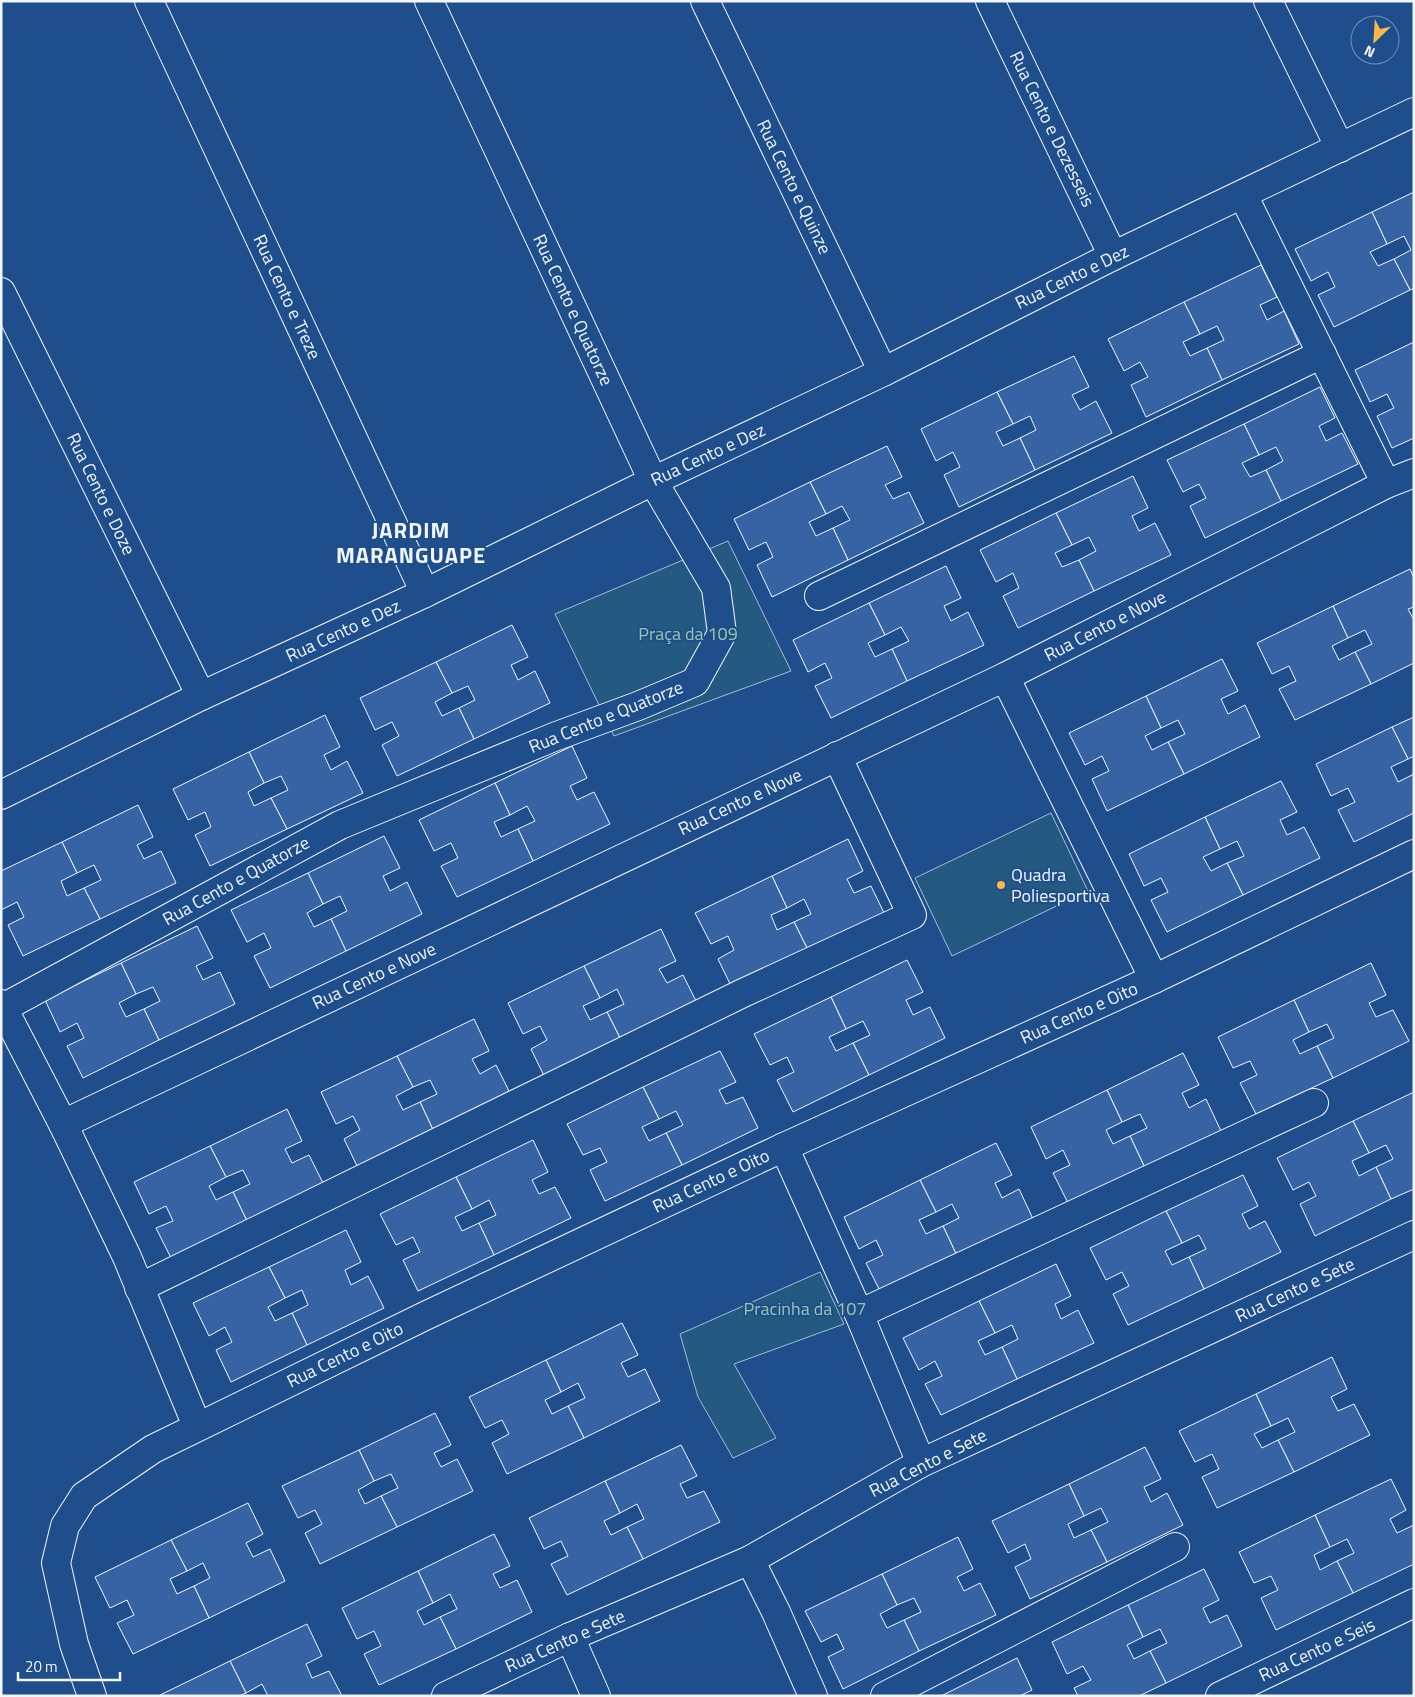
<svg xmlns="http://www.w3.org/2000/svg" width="1415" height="1697" viewBox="0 0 1415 1697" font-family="'Titillium Web',sans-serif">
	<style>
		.green { fill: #245a82; stroke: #a8bbd7 }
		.building { fill: #3563a3; stroke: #f2f6ff }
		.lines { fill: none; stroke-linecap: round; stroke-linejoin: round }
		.street-casing { stroke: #f2f6ff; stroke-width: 30 }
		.street { stroke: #1f4e8c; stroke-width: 28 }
		.poi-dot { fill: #ffb74d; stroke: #1f4e8c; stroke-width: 2 }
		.labels { text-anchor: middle; stroke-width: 4; stroke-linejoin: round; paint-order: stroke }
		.street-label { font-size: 18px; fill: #f2f6ff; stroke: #1f4e8c }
		.park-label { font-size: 18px; fill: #97c8a6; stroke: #1f4e8c }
		.poi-label { font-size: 18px; fill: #f2f6ff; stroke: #1f4e8c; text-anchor: start }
		.district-label { font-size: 22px; font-weight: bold; letter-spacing: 1px; fill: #f2f6ff; stroke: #1f4e8c }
	</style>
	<rect width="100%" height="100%" fill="#1f4e8c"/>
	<g class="green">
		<path d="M 728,541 L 791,671 L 614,736 L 555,614 Z"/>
		<path d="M 1051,813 L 1088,891 L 952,956 L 915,878 Z"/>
		<path d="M 820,1272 L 844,1324 L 734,1364 L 776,1438 L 733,1458 L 698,1397 L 680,1334 Z"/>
	</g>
	<g class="building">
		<path d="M 1414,192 L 1414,288 L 1410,290 L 1394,259 L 1411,250 L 1404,236 L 1387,244 L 1372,212 Z"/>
		<path d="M 1372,212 L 1387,244 L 1370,252 L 1378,266 L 1394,259 L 1410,290 L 1334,327 L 1318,295 L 1335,287 L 1328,272 L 1311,281 L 1295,249 Z"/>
		<path d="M 1261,265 L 1277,297 L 1260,305 L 1267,320 L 1284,311 L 1299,344 L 1222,380 L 1207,348 L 1224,340 L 1217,326 L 1200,334 L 1184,302 Z"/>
		<path d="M 1184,302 L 1200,334 L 1183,342 L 1190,356 L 1207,348 L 1222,380 L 1146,417 L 1131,385 L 1148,377 L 1140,362 L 1124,371 L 1108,339 Z"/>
		<path d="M 1414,342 L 1414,438 L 1392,448 L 1377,416 L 1394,408 L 1387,394 L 1370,402 L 1355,370 Z"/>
		<path d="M 1074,356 L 1089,387 L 1072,395 L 1080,410 L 1096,401 L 1112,433 L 1035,470 L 1020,438 L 1036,430 L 1030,416 L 1013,424 L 997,392 Z"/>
		<path d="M 1320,387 L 1335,418 L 1319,426 L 1326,441 L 1342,433 L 1358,464 L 1281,501 L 1266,470 L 1283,461 L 1276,447 L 1259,455 L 1244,424 Z"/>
		<path d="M 997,392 L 1013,424 L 996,432 L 1003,446 L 1020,438 L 1035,470 L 959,507 L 944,475 L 960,467 L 953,452 L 936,461 L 921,429 Z"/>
		<path d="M 1244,424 L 1259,455 L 1242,463 L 1250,477 L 1266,470 L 1281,501 L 1205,538 L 1190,506 L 1206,498 L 1199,484 L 1183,492 L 1167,460 Z"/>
		<path d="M 887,446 L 902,477 L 885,485 L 893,499 L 909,492 L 924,523 L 848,560 L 833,528 L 850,520 L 842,506 L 826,514 L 810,482 Z"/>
		<path d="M 1133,476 L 1148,508 L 1132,516 L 1139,531 L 1155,523 L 1171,555 L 1094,591 L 1079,560 L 1096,551 L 1089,537 L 1072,545 L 1056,513 Z"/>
		<path d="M 810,482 L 826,514 L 809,522 L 816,536 L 833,528 L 848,560 L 772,597 L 757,565 L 773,557 L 766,542 L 749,550 L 734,519 Z"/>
		<path d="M 1056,513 L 1072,545 L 1055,553 L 1062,567 L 1079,560 L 1094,591 L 1018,628 L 1003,596 L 1019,588 L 1013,573 L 996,582 L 980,550 Z"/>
		<path d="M 946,566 L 961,598 L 944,606 L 951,621 L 968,612 L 984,645 L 907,681 L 892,649 L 909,641 L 901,627 L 885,635 L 869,603 Z"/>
		<path d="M 1410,569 L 1414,578 L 1414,607 L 1408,609 L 1414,620 L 1414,663 L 1371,684 L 1355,652 L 1372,644 L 1365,630 L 1348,638 L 1333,606 Z"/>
		<path d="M 869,603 L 885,635 L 868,643 L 875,657 L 892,649 L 907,681 L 831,718 L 815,686 L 832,678 L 825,663 L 808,672 L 793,640 Z"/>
		<path d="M 1333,606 L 1348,638 L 1332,646 L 1339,660 L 1355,652 L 1371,684 L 1295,720 L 1279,689 L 1296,681 L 1289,666 L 1272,674 L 1257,643 Z"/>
		<path d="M 512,625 L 528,657 L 511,665 L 518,680 L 535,671 L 550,703 L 474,739 L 459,708 L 475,700 L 468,686 L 452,693 L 436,662 Z"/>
		<path d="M 1222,659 L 1238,691 L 1221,699 L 1228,714 L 1245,705 L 1260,737 L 1184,774 L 1168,742 L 1185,734 L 1178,720 L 1161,728 L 1146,696 Z"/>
		<path d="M 436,662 L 452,693 L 435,702 L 442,716 L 459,708 L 474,739 L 397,776 L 382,745 L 399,736 L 392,722 L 375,730 L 360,698 Z"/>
		<path d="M 1146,696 L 1161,728 L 1145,736 L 1152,750 L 1168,742 L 1184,774 L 1107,811 L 1092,779 L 1109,771 L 1102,756 L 1085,765 L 1069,733 Z"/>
		<path d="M 325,715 L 340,747 L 324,755 L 331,770 L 347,761 L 363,793 L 287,829 L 271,798 L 288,790 L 281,776 L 264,783 L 249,752 Z"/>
		<path d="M 1414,717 L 1414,756 L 1408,759 L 1392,727 Z"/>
		<path d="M 1392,727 L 1408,759 L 1391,767 L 1398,782 L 1414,774 L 1414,813 L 1354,842 L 1338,810 L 1355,802 L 1348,788 L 1331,796 L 1316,764 Z"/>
		<path d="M 572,746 L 587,778 L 570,786 L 577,800 L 594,792 L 610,824 L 533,861 L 518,829 L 535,821 L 527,806 L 510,815 L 495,783 Z"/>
		<path d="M 249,752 L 264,783 L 248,792 L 254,806 L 271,798 L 287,829 L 210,866 L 195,835 L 211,827 L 205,812 L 188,820 L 173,789 Z"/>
		<path d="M 1281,781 L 1297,812 L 1280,820 L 1287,835 L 1304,827 L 1320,858 L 1243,895 L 1227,863 L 1244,856 L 1237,841 L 1220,849 L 1205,817 Z"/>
		<path d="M 495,783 L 510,815 L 494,822 L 501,837 L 518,829 L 533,861 L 457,897 L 441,866 L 458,858 L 451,843 L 434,851 L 419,820 Z"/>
		<path d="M 138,805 L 153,837 L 137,845 L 144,859 L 161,851 L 176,883 L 100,919 L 84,888 L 101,880 L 94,865 L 77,873 L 62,842 Z"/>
		<path d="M 1205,817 L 1220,849 L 1203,857 L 1211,871 L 1227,863 L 1243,895 L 1167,932 L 1151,900 L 1168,892 L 1161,878 L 1144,886 L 1129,854 Z"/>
		<path d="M 384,836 L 400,868 L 383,876 L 390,891 L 407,882 L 422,914 L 346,951 L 331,919 L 347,911 L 340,896 L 323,904 L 308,873 Z"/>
		<path d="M 848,839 L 863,871 L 847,879 L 854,893 L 871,886 L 886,917 L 810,954 L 794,922 L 811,914 L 804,899 L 787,908 L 772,876 Z"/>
		<path d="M 62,842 L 77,873 L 61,881 L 67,896 L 84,888 L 100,919 L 23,956 L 8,925 L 24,917 L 17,902 L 1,910 L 1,871 Z"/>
		<path d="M 308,873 L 323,904 L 307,913 L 314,927 L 331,919 L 346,951 L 270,988 L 254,956 L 271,948 L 264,933 L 247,942 L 231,910 Z"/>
		<path d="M 772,876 L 787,908 L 771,915 L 777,930 L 794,922 L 810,954 L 733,990 L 718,959 L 734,950 L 728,936 L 711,944 L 695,913 Z"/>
		<path d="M 197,926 L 213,958 L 196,966 L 203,980 L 220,972 L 235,1004 L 159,1040 L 144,1009 L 160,1001 L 153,987 L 136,994 L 121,963 Z"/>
		<path d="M 661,929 L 676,961 L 659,969 L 667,983 L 683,975 L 699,1007 L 623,1044 L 607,1012 L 624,1004 L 617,989 L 600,998 L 584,966 Z"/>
		<path d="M 907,960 L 923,992 L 906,1000 L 913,1015 L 930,1007 L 945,1038 L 869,1075 L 853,1043 L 870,1035 L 863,1021 L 846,1029 L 831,997 Z"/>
		<path d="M 121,963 L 136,994 L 119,1003 L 126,1017 L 144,1009 L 159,1040 L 83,1078 L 67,1046 L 84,1038 L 77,1023 L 60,1032 L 45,1000 Z"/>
		<path d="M 1371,963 L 1386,995 L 1369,1003 L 1376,1017 L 1393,1010 L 1409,1041 L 1333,1078 L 1317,1046 L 1334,1038 L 1327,1024 L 1309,1032 L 1294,1000 Z"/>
		<path d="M 584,966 L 600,998 L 583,1006 L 590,1020 L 607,1012 L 623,1044 L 546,1080 L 531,1049 L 547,1040 L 540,1026 L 523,1034 L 508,1003 Z"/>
		<path d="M 831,997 L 846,1029 L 829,1037 L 836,1051 L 853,1043 L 869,1075 L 793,1112 L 777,1080 L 794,1072 L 787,1057 L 770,1065 L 754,1034 Z"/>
		<path d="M 1294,1000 L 1309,1032 L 1293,1040 L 1300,1054 L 1317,1046 L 1333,1078 L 1256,1114 L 1240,1083 L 1257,1075 L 1250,1061 L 1233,1068 L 1218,1037 Z"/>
		<path d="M 474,1019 L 489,1051 L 472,1059 L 480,1074 L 496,1065 L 512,1097 L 435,1134 L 420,1102 L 437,1094 L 430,1080 L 413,1087 L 397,1056 Z"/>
		<path d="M 720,1051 L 736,1082 L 719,1090 L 726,1104 L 743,1097 L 758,1128 L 682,1165 L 666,1133 L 683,1125 L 676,1111 L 659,1119 L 643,1087 Z"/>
		<path d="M 1183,1053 L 1199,1085 L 1182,1093 L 1189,1108 L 1206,1099 L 1221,1131 L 1145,1168 L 1130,1136 L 1147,1128 L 1140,1114 L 1122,1122 L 1107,1090 Z"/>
		<path d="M 397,1056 L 413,1087 L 396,1096 L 403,1110 L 420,1102 L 435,1134 L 359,1170 L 344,1139 L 360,1130 L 353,1116 L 336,1124 L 321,1092 Z"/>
		<path d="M 643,1087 L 659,1119 L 642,1127 L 649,1141 L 666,1133 L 682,1165 L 605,1201 L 590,1170 L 607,1162 L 600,1148 L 583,1155 L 567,1124 Z"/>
		<path d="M 1107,1090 L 1122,1122 L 1106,1130 L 1113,1144 L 1130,1136 L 1145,1168 L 1069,1205 L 1053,1173 L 1070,1165 L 1063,1150 L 1046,1159 L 1031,1127 Z"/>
		<path d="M 1414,1092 L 1414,1189 L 1391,1199 L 1376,1167 L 1393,1159 L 1386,1145 L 1369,1153 L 1353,1121 Z"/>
		<path d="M 287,1109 L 302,1141 L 285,1149 L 292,1163 L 309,1155 L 325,1187 L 248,1223 L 233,1192 L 250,1184 L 243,1170 L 226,1177 L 210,1146 Z"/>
		<path d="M 1353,1121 L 1369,1153 L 1352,1161 L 1359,1176 L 1376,1167 L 1391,1199 L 1315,1236 L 1300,1204 L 1316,1196 L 1309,1182 L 1293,1190 L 1277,1158 Z"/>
		<path d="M 533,1140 L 548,1172 L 532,1180 L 539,1194 L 555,1187 L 571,1218 L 494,1255 L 479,1223 L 496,1215 L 489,1200 L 472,1209 L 456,1177 Z"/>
		<path d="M 996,1143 L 1012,1175 L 995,1183 L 1002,1198 L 1019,1189 L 1034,1221 L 958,1258 L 943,1226 L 959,1218 L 952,1204 L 936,1212 L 920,1180 Z"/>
		<path d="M 210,1146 L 226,1177 L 209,1186 L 216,1200 L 233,1192 L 248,1223 L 172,1260 L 156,1228 L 173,1221 L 166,1206 L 149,1214 L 134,1182 Z"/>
		<path d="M 1243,1175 L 1258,1206 L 1242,1214 L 1249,1229 L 1265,1221 L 1281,1252 L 1204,1289 L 1189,1257 L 1206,1249 L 1199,1235 L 1182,1243 L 1166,1211 Z"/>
		<path d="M 456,1177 L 472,1209 L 455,1217 L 462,1231 L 479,1223 L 494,1255 L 418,1291 L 403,1260 L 420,1252 L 413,1237 L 396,1245 L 380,1214 Z"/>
		<path d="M 920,1180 L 936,1212 L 919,1220 L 926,1234 L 943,1226 L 958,1258 L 882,1295 L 866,1263 L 883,1255 L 876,1240 L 859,1249 L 844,1217 Z"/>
		<path d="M 1166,1211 L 1182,1243 L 1165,1251 L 1172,1265 L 1189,1257 L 1204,1289 L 1128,1325 L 1113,1294 L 1129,1286 L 1122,1272 L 1106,1280 L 1090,1248 Z"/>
		<path d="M 346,1230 L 361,1262 L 345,1270 L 351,1285 L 368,1276 L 384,1308 L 307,1345 L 292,1313 L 308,1305 L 302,1290 L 285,1298 L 269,1267 Z"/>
		<path d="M 1056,1264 L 1071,1296 L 1055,1304 L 1061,1319 L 1078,1310 L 1094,1343 L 1017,1379 L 1002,1347 L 1018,1339 L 1012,1325 L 995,1333 L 979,1301 Z"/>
		<path d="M 269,1267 L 285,1298 L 268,1307 L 275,1321 L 292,1313 L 307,1345 L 231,1382 L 216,1350 L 232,1342 L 225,1327 L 209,1336 L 193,1303 Z"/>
		<path d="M 979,1301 L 995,1333 L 978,1341 L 985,1355 L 1002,1347 L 1017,1379 L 941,1415 L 925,1384 L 942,1376 L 935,1361 L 919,1370 L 903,1338 Z"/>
		<path d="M 622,1323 L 638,1355 L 621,1363 L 628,1377 L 645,1369 L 660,1401 L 584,1438 L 568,1406 L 585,1398 L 578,1383 L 561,1392 L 546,1360 Z"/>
		<path d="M 1332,1357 L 1347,1389 L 1331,1397 L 1338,1411 L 1354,1404 L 1370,1435 L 1294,1472 L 1278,1440 L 1295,1432 L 1288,1418 L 1271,1426 L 1256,1394 Z"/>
		<path d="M 546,1360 L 561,1392 L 545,1400 L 552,1414 L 568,1406 L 584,1438 L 507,1474 L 492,1443 L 509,1434 L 502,1420 L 485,1428 L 469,1397 Z"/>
		<path d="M 1256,1394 L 1271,1426 L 1254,1434 L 1262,1448 L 1278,1440 L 1294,1472 L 1217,1508 L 1202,1477 L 1219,1469 L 1212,1454 L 1195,1462 L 1179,1431 Z"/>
		<path d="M 435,1413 L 451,1445 L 434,1453 L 441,1467 L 457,1459 L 473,1491 L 397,1527 L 381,1496 L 398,1488 L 391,1474 L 374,1481 L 359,1450 Z"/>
		<path d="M 681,1445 L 697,1476 L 680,1484 L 687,1498 L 704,1491 L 720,1522 L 643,1559 L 627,1527 L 644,1519 L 637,1504 L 620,1513 L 605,1481 Z"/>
		<path d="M 1145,1447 L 1161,1479 L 1144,1487 L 1151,1502 L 1167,1493 L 1183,1525 L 1107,1562 L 1091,1530 L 1108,1522 L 1101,1508 L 1084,1516 L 1069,1484 Z"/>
		<path d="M 359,1450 L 374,1481 L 358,1490 L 365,1504 L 381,1496 L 397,1527 L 320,1564 L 305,1533 L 322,1524 L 315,1510 L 298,1518 L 282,1486 Z"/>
		<path d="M 1391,1479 L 1406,1510 L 1390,1519 L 1397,1533 L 1414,1525 L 1414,1564 L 1353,1593 L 1337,1561 L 1354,1553 L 1347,1539 L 1330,1547 L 1315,1515 Z"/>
		<path d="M 605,1481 L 620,1513 L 604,1521 L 611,1535 L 627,1527 L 643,1559 L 567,1595 L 551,1564 L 568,1556 L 561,1541 L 544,1549 L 529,1518 Z"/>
		<path d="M 1069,1484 L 1084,1516 L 1068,1524 L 1074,1538 L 1091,1530 L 1107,1562 L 1030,1599 L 1015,1567 L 1031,1559 L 1025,1544 L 1008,1553 L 992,1521 Z"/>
		<path d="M 248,1503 L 263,1534 L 246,1543 L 253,1557 L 270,1549 L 285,1581 L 209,1618 L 194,1586 L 210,1578 L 203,1563 L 187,1571 L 171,1540 Z"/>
		<path d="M 1315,1515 L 1330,1547 L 1314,1555 L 1320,1570 L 1337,1561 L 1353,1593 L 1276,1630 L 1261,1598 L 1278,1590 L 1271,1576 L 1254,1583 L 1239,1552 Z"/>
		<path d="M 494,1534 L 510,1566 L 493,1574 L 500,1588 L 517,1580 L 532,1612 L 456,1649 L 440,1617 L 457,1609 L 450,1594 L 433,1603 L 418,1571 Z"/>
		<path d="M 958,1537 L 973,1569 L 957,1577 L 964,1591 L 980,1583 L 996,1615 L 919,1651 L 904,1620 L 921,1612 L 914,1598 L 897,1605 L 882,1574 Z"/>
		<path d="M 171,1540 L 187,1571 L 170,1579 L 177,1594 L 194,1586 L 209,1618 L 133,1654 L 117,1623 L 134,1615 L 127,1600 L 110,1608 L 95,1577 Z"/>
		<path d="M 1204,1569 L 1219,1600 L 1203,1608 L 1210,1623 L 1227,1615 L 1242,1646 L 1166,1683 L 1150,1651 L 1167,1643 L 1160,1629 L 1143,1637 L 1128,1605 Z"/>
		<path d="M 418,1571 L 433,1603 L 417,1611 L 424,1625 L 440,1617 L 456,1649 L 379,1685 L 364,1654 L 381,1646 L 374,1631 L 357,1639 L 342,1608 Z"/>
		<path d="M 882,1574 L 897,1605 L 880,1614 L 887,1628 L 904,1620 L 919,1651 L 843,1689 L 828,1657 L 844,1649 L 837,1634 L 821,1642 L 805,1611 Z"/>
		<path d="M 1128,1605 L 1143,1637 L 1127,1645 L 1134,1659 L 1150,1651 L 1166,1683 L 1139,1696 L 1078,1696 L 1074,1688 L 1091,1680 L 1083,1666 L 1067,1674 L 1052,1642 Z"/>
		<path d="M 307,1624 L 322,1656 L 306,1664 L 312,1678 L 329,1671 L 342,1696 L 268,1696 L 262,1684 L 246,1693 L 230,1661 Z"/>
		<path d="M 1017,1658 L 1032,1690 L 1020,1696 L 941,1696 Z"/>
		<path d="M 230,1661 L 246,1693 L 239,1696 L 158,1696 Z"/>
	</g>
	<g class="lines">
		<defs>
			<g id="street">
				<path d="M 149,1 L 425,593"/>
				<path d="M 705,1 L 883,372"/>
				<path d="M 990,1 L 1113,256"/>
				<path d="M 1268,1 L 1340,148"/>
				<path d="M 1243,195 L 1386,484"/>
				<path d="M 1,292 L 201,696"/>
				<path d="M 819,596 L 1322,354"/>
				<path d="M 1005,677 L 1154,979"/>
				<path d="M 1,795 L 201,696 L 425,593 L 653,481 L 883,372 L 1113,256 L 1414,112"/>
				<path d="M 1,1004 L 63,1124 L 127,1257 L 197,1426"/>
				<path d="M 3,1008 L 340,825 L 554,737 L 638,706 L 695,682 L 722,633 L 716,588 L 653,481 L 429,1"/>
				<path d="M 63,1124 L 1005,677 L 1386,484 L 1414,473"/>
				<path d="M 784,1147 L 859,1314 L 921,1463"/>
				<path d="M 139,1288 L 743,993 L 912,915 L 837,756"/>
				<path d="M 859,1314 L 1314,1103"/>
				<path d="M 750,1560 L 776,1612 L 813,1696"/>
				<path d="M 570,1637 L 596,1696"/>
				<path d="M 92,1696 L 74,1644 L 56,1563 L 65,1526 L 84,1496 L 153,1449 L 427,1315 L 784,1147 L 1154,979 L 1414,854"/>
				<path d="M 446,1696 L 570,1637 L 750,1560 L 921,1463 L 1414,1235"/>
				<path d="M 885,1696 L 1175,1547"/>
				<path d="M 1220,1696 L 1414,1603"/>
			</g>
		</defs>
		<use href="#street" class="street-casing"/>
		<use href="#street" class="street"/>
	</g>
	<circle class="poi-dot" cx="1001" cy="885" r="5"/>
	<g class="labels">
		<g class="street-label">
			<text transform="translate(1052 129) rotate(64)" y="6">Rua Cento e Dezesseis</text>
			<text transform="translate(794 187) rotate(64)" y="6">Rua Cento e Quinze</text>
			<text transform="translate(1072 277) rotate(-26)" y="6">Rua Cento e Dez</text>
			<text transform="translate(287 297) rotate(65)" y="6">Rua Cento e Treze</text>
			<text transform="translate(573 310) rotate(65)" y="6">Rua Cento e Quatorze</text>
			<text transform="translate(708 455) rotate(-25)" y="6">Rua Cento e Dez</text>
			<text transform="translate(101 494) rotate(64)" y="6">Rua Cento e Doze</text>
			<text transform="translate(1105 626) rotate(-27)" y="6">Rua Cento e Nove</text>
			<text transform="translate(343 631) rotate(-25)" y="6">Rua Cento e Dez</text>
			<text transform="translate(606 717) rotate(-22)" y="6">Rua Cento e Quatorze</text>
			<text transform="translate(740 802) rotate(-25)" y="6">Rua Cento e Nove</text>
			<text transform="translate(236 881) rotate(-29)" y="6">Rua Cento e Quatorze</text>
			<text transform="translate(374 976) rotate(-25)" y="6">Rua Cento e Nove</text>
			<text transform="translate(1079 1013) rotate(-24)" y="6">Rua Cento e Oito</text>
			<text transform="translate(711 1181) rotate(-25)" y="6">Rua Cento e Oito</text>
			<text transform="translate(1295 1290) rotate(-25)" y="6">Rua Cento e Sete</text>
			<text transform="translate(345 1355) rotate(-26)" y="6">Rua Cento e Oito</text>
			<text transform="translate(928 1463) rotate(-27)" y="6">Rua Cento e Sete</text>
			<text transform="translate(565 1641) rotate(-24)" y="6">Rua Cento e Sete</text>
			<text transform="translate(1317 1650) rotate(-25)" y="6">Rua Cento e Seis</text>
		</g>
		<g class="park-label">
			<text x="688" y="640">Praça da 109</text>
			<text x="805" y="1315">Pracinha da 107</text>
		</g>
		<g class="poi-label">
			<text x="1011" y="881">Quadra<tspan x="1011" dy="21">Poliesportiva</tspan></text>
		</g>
		<g class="district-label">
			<text x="411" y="538">JARDIM<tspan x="411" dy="25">MARANGUAPE</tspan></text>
		</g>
	</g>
	<rect width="1415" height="1697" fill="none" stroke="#f2f6ff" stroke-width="5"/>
	<g transform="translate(1375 40) rotate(205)"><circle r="24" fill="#1f4e8c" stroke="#7391ba"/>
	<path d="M0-4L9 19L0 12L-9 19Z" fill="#ffb74d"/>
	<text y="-8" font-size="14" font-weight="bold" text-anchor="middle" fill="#f2f6ff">N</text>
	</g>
	<path d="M18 1672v8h102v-8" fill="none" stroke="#f2f6ff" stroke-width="2.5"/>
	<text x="25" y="1672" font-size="15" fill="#f2f6ff" stroke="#1f4e8c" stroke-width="4" paint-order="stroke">20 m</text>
</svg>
